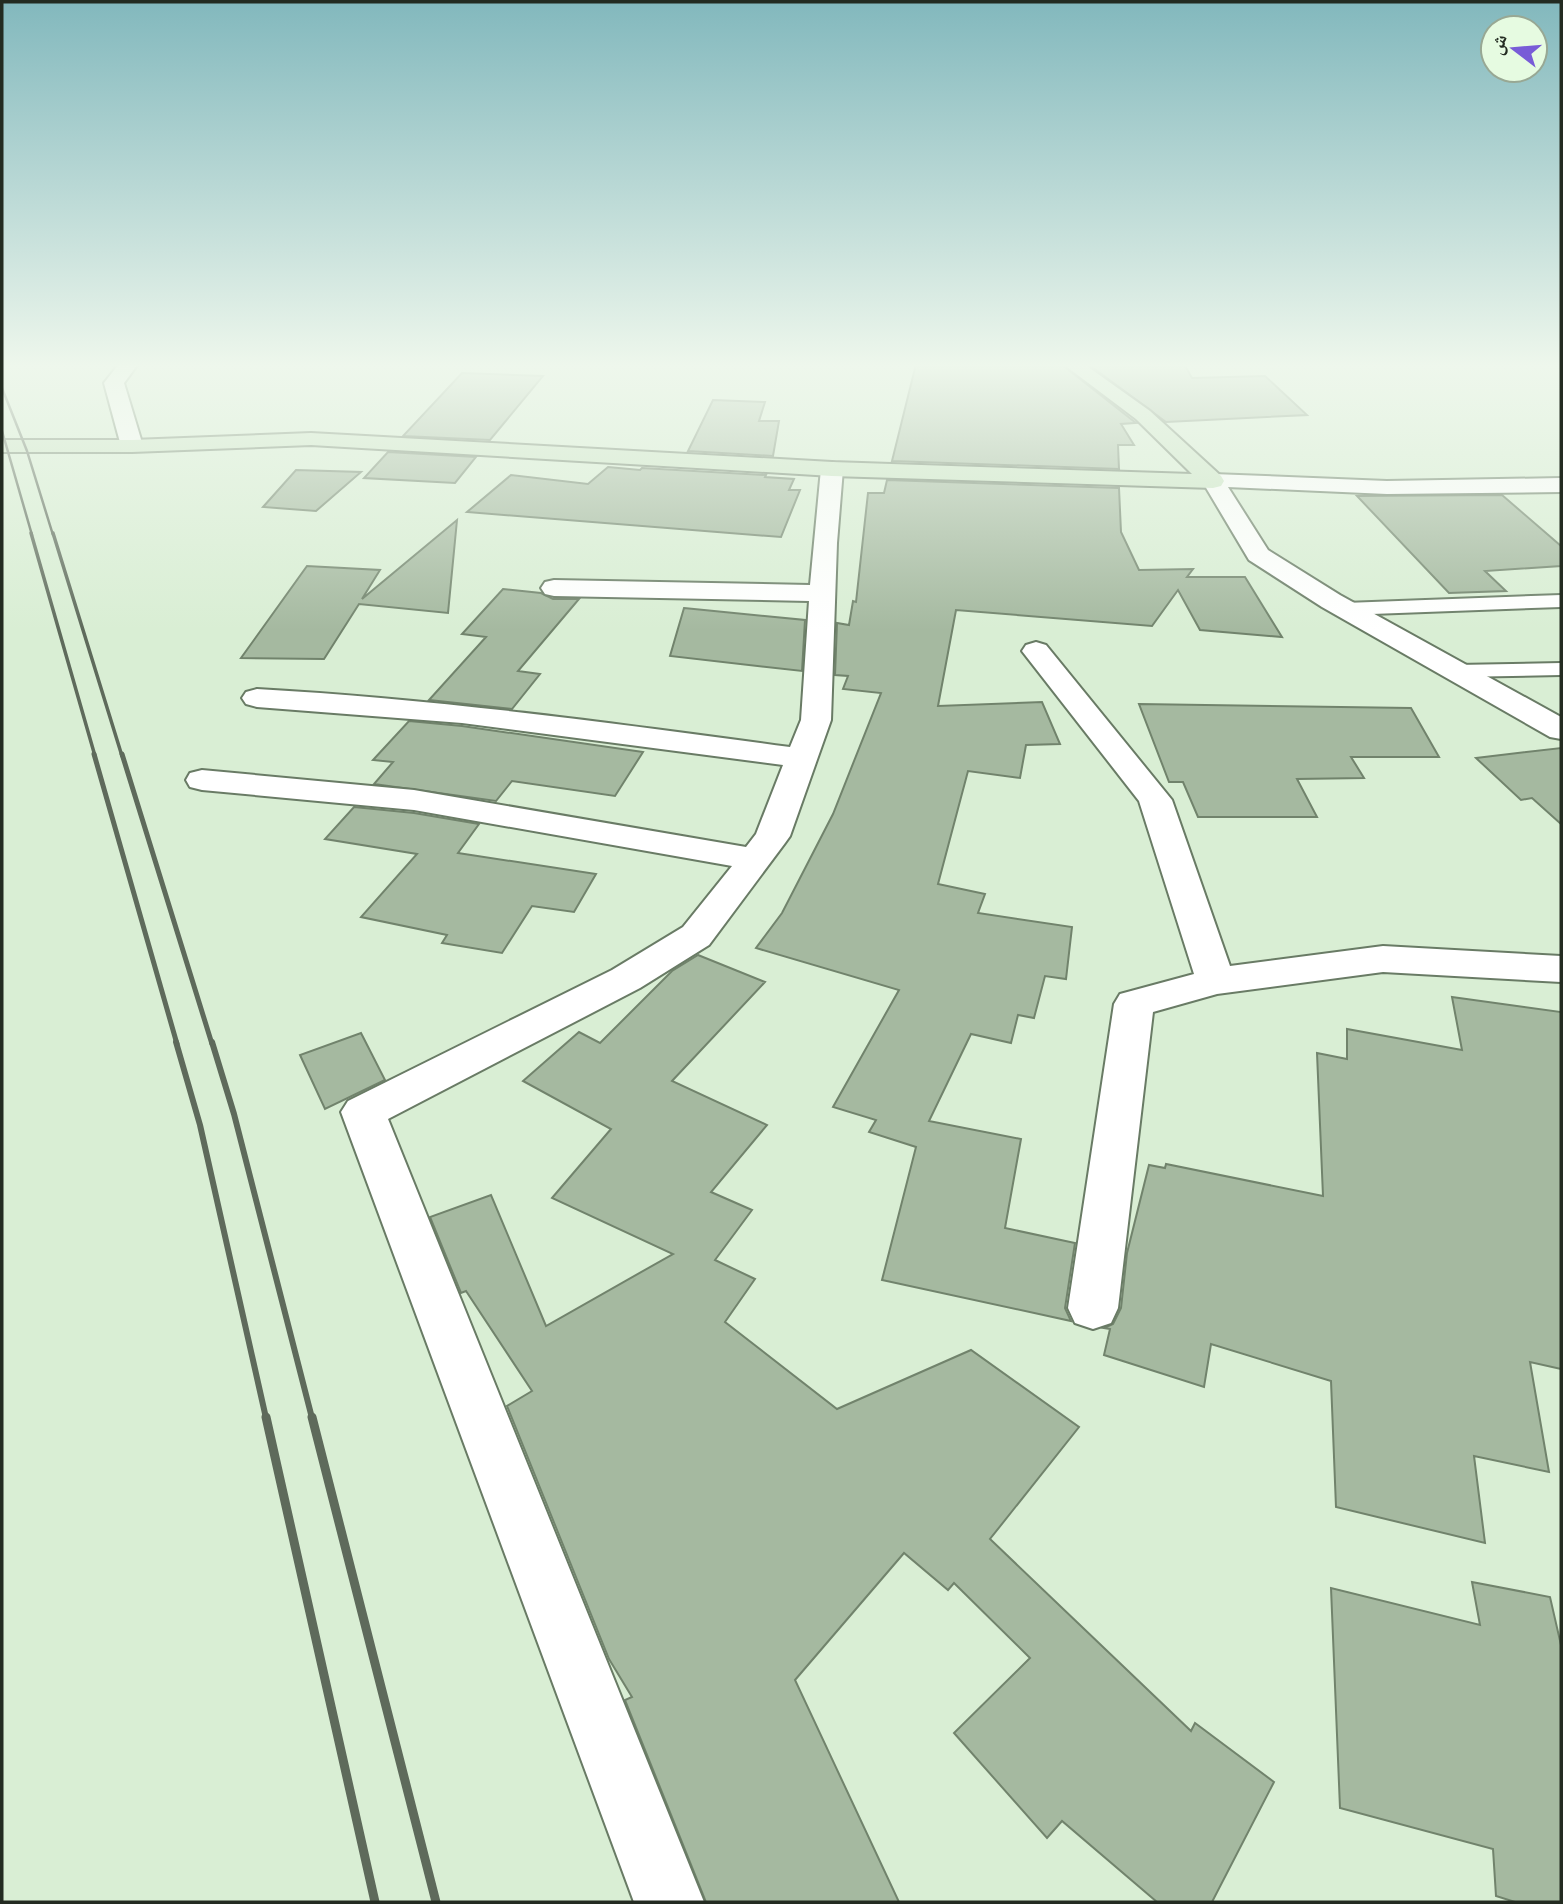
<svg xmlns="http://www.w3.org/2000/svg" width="1563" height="1904" viewBox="0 0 1563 1904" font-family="Literata,'Noto Naskh Arabic',serif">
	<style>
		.building { fill: #a5b9a0; stroke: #71836c; stroke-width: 2 }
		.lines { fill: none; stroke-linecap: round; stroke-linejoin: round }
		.service-casing { stroke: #697b65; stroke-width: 4 }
		.minor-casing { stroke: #697b65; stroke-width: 4 }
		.tertiary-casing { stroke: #697b65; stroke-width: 4 }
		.secondary-casing { stroke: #697b65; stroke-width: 4 }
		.service { fill: #fff; fill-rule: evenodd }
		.minor { fill: #fff; fill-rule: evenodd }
		.tertiary { fill: #fff; fill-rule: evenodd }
		.secondary { fill: #cce5c5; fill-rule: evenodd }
		.rail-far4 { stroke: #5e6a5b; stroke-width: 2.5 }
		.rail-far3 { stroke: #5e6a5b; stroke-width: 3.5 }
		.rail-far2 { stroke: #5e6a5b; stroke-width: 5 }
		.rail-far1 { stroke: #5e6a5b; stroke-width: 6 }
		.rail { stroke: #5e6a5b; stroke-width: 9 }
	</style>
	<rect width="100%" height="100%" fill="#d9eed4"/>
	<g class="building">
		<path d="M 916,364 L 1061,364 L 1136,423 L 1121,424 L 1134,445 L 1118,445 L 1119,469 L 892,461 Z"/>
		<path d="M 1088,364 L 1184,364 L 1192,378 L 1265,376 L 1307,415 L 1166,422 Z"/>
		<path d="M 462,373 L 543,376 L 490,440 L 403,436 Z"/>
		<path d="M 713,400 L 765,402 L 759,421 L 779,421 L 773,456 L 688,451 Z"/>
		<path d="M 388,452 L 476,457 L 455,483 L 364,478 Z"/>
		<path d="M 608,467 L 640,470 L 642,468 L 766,475 L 765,477 L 794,479 L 789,490 L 800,490 L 781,537 L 467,512 L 511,475 L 588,484 Z"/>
		<path d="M 296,470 L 361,472 L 316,511 L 263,507 Z"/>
		<path d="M 887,480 L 1119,488 L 1121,532 L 1139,570 L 1193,569 L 1187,577 L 1245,577 L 1282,637 L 1200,630 L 1178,590 L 1152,626 L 956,610 L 938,706 L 1042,702 L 1060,744 L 1026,745 L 1020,778 L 968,771 L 938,884 L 985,894 L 978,913 L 1072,927 L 1066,979 L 1045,976 L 1034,1018 L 1018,1015 L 1011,1043 L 971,1034 L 929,1121 L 1021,1139 L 1005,1228 L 1075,1243 L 1065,1308 L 1071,1321 L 882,1280 L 916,1147 L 869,1132 L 876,1120 L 833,1107 L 899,990 L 756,948 L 782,913 L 833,814 L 881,693 L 843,689 L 848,676 L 835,675 L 837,623 L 849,625 L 853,601 L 856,602 L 868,493 L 884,493 Z"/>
		<path d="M 1502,495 L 1561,546 L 1561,566 L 1485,571 L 1506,591 L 1449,593 L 1357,496 Z"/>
		<path d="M 457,520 L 448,613 L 359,604 L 324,659 L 241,658 L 307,566 L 380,570 L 362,599 Z"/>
		<path d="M 503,589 L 541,593 L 553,599 L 579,599 L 518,671 L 540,674 L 512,709 L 429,700 L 486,637 L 462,634 Z"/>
		<path d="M 684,608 L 805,620 L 802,671 L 670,656 Z"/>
		<path d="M 1139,704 L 1411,708 L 1439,757 L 1351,757 L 1364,778 L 1297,779 L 1317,817 L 1198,817 L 1183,782 L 1169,782 Z"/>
		<path d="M 409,721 L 462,726 L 643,752 L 615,796 L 512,781 L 496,801 L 374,784 L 393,762 L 373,760 Z"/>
		<path d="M 1561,748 L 1561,824 L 1532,798 L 1521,800 L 1476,758 Z"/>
		<path d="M 354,807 L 414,813 L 479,824 L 458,853 L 596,874 L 574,912 L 532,906 L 502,953 L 442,943 L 447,935 L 361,917 L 417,854 L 325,839 Z"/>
		<path d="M 698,955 L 765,982 L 672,1081 L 767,1125 L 711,1192 L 752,1210 L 715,1260 L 755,1279 L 725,1322 L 837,1409 L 971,1350 L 1079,1427 L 990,1539 L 1191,1731 L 1195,1723 L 1274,1782 L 1212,1902 L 1157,1902 L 1062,1821 L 1047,1838 L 954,1733 L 1030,1658 L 954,1583 L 948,1590 L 904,1553 L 795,1680 L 899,1902 L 706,1902 L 625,1700 L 632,1697 L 609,1659 L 507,1406 L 532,1391 L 466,1291 L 461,1293 L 430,1217 L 491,1195 L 546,1326 L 673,1254 L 552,1198 L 611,1129 L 523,1081 L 579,1032 L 600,1043 L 672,971 Z"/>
		<path d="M 1452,997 L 1561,1012 L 1561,1369 L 1530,1362 L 1549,1472 L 1474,1456 L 1485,1543 L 1336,1507 L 1331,1381 L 1211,1344 L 1204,1387 L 1104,1355 L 1110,1329 L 1104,1328 L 1113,1324 L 1121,1308 L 1127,1253 L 1149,1165 L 1165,1168 L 1166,1164 L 1323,1196 L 1317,1053 L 1347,1059 L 1347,1029 L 1462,1050 Z"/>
		<path d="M 361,1033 L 385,1080 L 325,1109 L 300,1055 Z"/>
		<path d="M 1472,1582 L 1550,1597 L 1561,1645 L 1561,1902 L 1515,1902 L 1496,1896 L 1493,1849 L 1340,1808 L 1331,1588 L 1480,1625 Z"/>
	</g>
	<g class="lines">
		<defs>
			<g id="service">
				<path d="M 1561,595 L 1561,607 L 1345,615 L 1335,609 L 1345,603 Z"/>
				<path d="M 1561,663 L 1561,675 L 1456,677 L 1449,675 L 1445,671 L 1449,667 L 1456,665 Z"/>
			</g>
			<g id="minor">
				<path d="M 119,364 L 138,364 L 124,383 L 143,446 L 140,451 L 124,451 L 121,446 L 104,383 Z"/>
				<path d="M 832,462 L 840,464 L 843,469 L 837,543 L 831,720 L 790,836 L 785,843 L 709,945 L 640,988 L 388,1119 L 704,1902 L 634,1902 L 341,1112 L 348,1101 L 612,970 L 683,927 L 732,866 L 414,810 L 202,790 L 190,787 L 186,780 L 190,773 L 202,770 L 414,790 L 746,847 L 756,834 L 783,765 L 462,723 L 257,707 L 246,704 L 242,698 L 246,692 L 257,689 C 436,699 613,723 790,747 L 801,720 L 809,601 L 554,596 L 545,594 L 541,588 L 545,582 L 554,580 L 810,585 L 821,469 L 824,464 Z"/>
				<path d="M 1213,474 L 1221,476 L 1268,550 L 1340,595 L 1561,717 L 1561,739 L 1550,737 L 1322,607 L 1249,560 L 1202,481 L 1205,476 Z"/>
				<path d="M 1036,642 L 1046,645 L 1172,800 L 1230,966 L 1383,946 L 1561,956 L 1561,982 L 1383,972 L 1217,994 L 1153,1012 L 1118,1308 L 1111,1323 L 1093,1329 L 1075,1323 L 1068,1308 L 1114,1004 L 1120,994 L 1194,974 L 1139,801 L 1022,651 L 1026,645 Z"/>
			</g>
			<path id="tertiary" d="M 1213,474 L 1387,481 L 1561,478 L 1561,492 L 1387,494 L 1205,486 L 1202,481 L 1205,476 Z"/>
			<path id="secondary" d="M 1063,364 L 1084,364 L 1150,411 L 1221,476 L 1224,481 L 1221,486 L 1213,488 L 832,476 L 311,445 L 132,452 L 2,452 L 2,440 L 132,440 L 311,433 L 832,462 L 1192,474 L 1136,419 Z"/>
		</defs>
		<use href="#service" class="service-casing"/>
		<use href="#minor" class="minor-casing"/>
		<use href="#tertiary" class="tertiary-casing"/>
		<use href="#secondary" class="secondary-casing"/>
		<use href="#service" class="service"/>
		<use href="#minor" class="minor"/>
		<use href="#tertiary" class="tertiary"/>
		<use href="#secondary" class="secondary"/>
		<g class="rail-far4">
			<path d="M 2,388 L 27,451 L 53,535"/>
			<path d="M 2,431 L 32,535"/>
		</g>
		<g class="rail-far3">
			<path d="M 31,533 L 95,756"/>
			<path d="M 53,533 L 122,756"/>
		</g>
		<g class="rail-far2">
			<path d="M 94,754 L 177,1044"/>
			<path d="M 122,754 L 212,1044"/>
		</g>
		<g class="rail-far1">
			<path d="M 176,1042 L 200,1125 L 266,1418"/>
			<path d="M 212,1042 L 234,1114 L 312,1418"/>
		</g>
		<g class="rail">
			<path d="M 266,1417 L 375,1902"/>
			<path d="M 312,1417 L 436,1902"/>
		</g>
	</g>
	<linearGradient id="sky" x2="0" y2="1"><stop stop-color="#82b8bd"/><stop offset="0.58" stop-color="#eef7ec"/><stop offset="1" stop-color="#eef7ec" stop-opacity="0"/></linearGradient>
	<rect width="1563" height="630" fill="url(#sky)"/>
	<rect width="1563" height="1904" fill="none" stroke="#232b21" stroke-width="7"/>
	<g transform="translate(1514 49) rotate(286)"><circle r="33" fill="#e6fbe1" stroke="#98a894" stroke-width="2"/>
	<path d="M0-5L12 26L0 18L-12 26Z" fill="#785cd7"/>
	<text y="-10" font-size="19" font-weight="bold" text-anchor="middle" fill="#232b21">ش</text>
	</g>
</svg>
